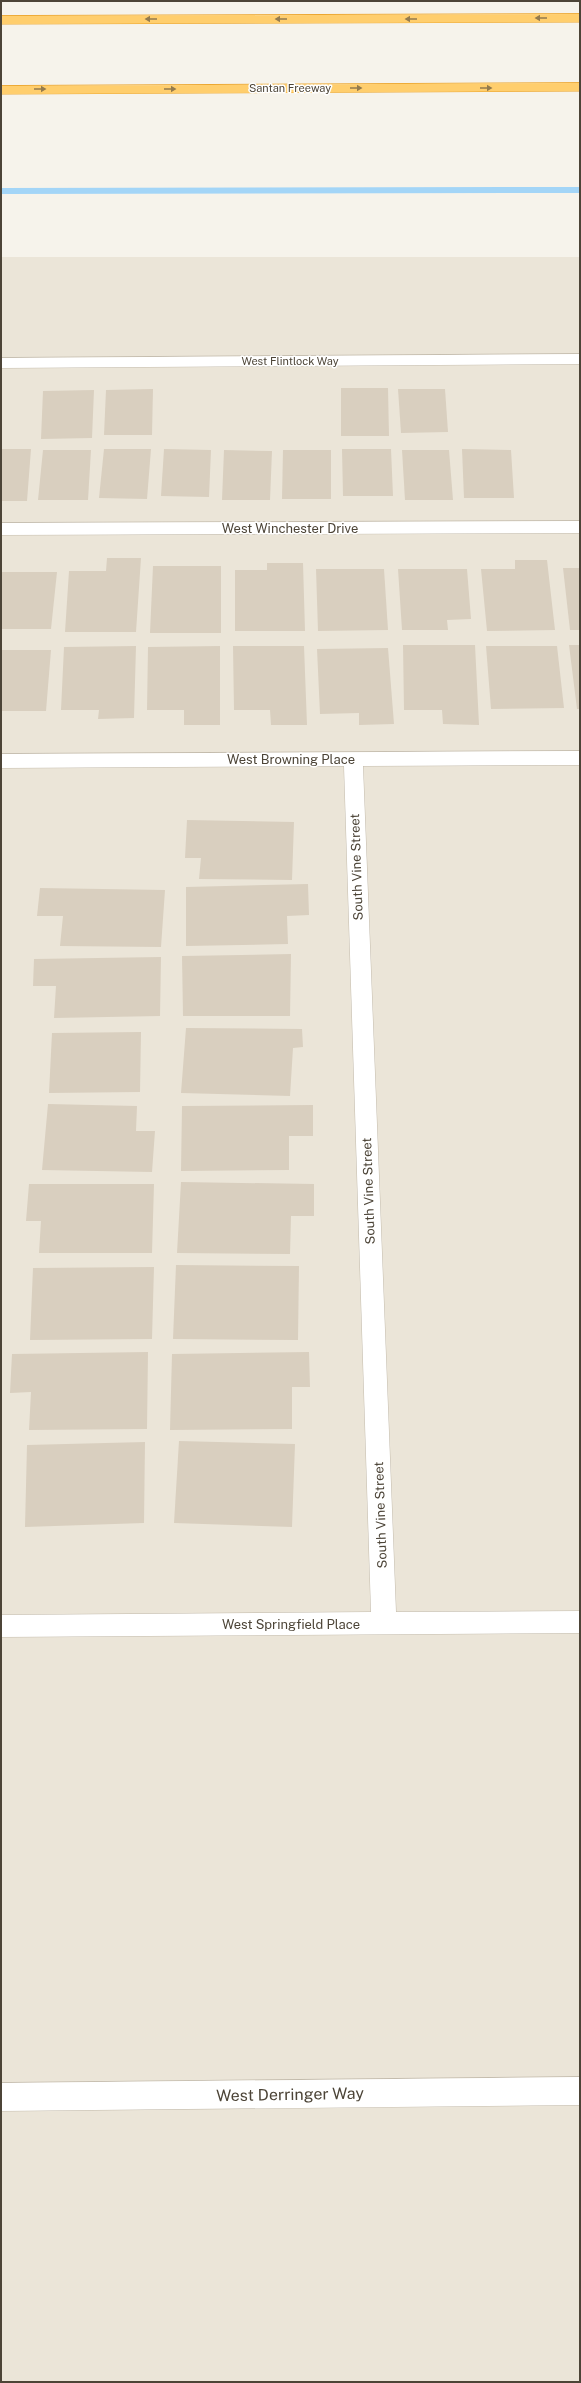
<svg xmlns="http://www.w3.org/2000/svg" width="581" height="2383" viewBox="0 0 581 2383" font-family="'Public Sans',sans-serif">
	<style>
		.residential { fill: #ebe5d8 }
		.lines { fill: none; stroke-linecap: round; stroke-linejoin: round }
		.stream { fill: #a3d5f7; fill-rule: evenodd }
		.building { fill: #d9cfbf }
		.street-casing { stroke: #c3bbac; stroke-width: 1 }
		.highway-casing { stroke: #eca62f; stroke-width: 1 }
		.street { fill: #fff; fill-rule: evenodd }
		.highway { fill: #ffce6d; fill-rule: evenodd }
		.oneway { fill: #947b4d }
		.labels { text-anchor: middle; stroke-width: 3; stroke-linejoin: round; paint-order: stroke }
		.far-street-label { font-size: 11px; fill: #4c4437; stroke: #fff }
		.street-label { font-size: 13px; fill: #4c4437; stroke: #fff }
		.near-street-label { font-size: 16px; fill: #4c4437; stroke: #fff }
	</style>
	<rect width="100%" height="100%" fill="#f6f3eb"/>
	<rect class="residential" x="1" y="257" width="579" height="2125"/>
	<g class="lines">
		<path class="stream" d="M 580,187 L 580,193 L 1,194 L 1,188 Z"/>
	</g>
	<g class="building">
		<path d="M 341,388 L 388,388 L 389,436 L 341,436 Z"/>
		<path d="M 153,389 L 152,435 L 104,435 L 106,390 Z"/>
		<path d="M 398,389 L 445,389 L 448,432 L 401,433 Z"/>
		<path d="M 94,390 L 92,438 L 41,439 L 43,391 Z"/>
		<path d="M 1,449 L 31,449 L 27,501 L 1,501 Z"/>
		<path d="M 104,449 L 151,449 L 147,499 L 99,498 Z"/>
		<path d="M 164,449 L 211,450 L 209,497 L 161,496 Z"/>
		<path d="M 342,449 L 391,449 L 393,496 L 343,496 Z"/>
		<path d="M 462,449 L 511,450 L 514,498 L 464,498 Z"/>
		<path d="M 43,450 L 91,450 L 88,500 L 38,500 Z"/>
		<path d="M 224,450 L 272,451 L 270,500 L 222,500 Z"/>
		<path d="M 283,450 L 331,450 L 331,499 L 282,499 Z"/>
		<path d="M 402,450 L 449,450 L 453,500 L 405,500 Z"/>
		<path d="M 107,558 L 141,558 L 136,632 L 65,632 L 69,571 L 106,571 Z"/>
		<path d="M 515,560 L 547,560 L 555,630 L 487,631 L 481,569 L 515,569 Z"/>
		<path d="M 267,563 L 303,563 L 305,631 L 235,631 L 235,570 L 267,570 Z"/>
		<path d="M 153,566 L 221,566 L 221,633 L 150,633 Z"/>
		<path d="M 563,568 L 580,568 L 580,630 L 570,630 Z"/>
		<path d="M 316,569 L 384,569 L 388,630 L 318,631 Z"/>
		<path d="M 398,569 L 467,569 L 471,619 L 447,620 L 448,630 L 402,630 Z"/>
		<path d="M 1,572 L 57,572 L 51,629 L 1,629 Z"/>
		<path d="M 403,645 L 475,645 L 479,725 L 443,724 L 442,710 L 404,710 Z"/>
		<path d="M 569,645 L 580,645 L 580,709 L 577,709 Z"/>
		<path d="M 136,646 L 134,718 L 98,719 L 99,710 L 61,710 L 64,647 Z"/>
		<path d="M 220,646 L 220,725 L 184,725 L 184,710 L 147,710 L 148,647 Z"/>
		<path d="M 233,646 L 304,646 L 307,725 L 271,725 L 270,710 L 234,710 Z"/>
		<path d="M 486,646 L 557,646 L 564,708 L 491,709 Z"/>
		<path d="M 388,648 L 394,724 L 359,725 L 359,713 L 320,714 L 317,649 Z"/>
		<path d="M 1,650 L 51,650 L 46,711 L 1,711 Z"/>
		<path d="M 187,820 L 294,822 L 292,880 L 199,879 L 201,858 L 185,858 Z"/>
		<path d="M 308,884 L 309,915 L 287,916 L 288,944 L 186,946 L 186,887 Z"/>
		<path d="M 40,888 L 165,890 L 161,947 L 60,946 L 63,916 L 37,916 Z"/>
		<path d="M 291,954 L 290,1016 L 183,1016 L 182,956 Z"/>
		<path d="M 161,957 L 160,1016 L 54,1018 L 56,986 L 33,986 L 34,959 Z"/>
		<path d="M 186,1028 L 302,1029 L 303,1047 L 293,1048 L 290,1096 L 181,1093 Z"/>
		<path d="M 141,1032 L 140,1092 L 49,1093 L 52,1033 Z"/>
		<path d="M 48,1104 L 137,1106 L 136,1131 L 155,1131 L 152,1172 L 42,1170 Z"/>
		<path d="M 313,1105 L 313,1136 L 289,1136 L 289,1170 L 181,1171 L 182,1106 Z"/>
		<path d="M 181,1182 L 314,1184 L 314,1216 L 291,1216 L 290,1254 L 177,1253 Z"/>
		<path d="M 29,1184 L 154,1184 L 152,1253 L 39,1253 L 41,1221 L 26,1221 Z"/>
		<path d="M 176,1265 L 299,1266 L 298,1340 L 173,1339 Z"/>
		<path d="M 154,1267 L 152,1339 L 30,1340 L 33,1268 Z"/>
		<path d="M 148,1352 L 147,1429 L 29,1430 L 31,1392 L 10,1393 L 12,1354 Z"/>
		<path d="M 309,1352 L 310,1387 L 292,1387 L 292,1429 L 170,1430 L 172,1354 Z"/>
		<path d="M 179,1441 L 295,1444 L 292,1527 L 174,1523 Z"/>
		<path d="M 145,1442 L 144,1523 L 25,1527 L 27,1445 Z"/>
	</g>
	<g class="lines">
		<defs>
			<g id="street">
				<path d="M 580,354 L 580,364 L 1,368 L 1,358 Z"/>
				<path d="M 580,521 L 580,533 L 1,535 L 1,523 Z"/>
				<path d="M 580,751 L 580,765 L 363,766 L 396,1612 L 580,1611 L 580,1633 L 1,1637 L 1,1615 L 371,1612 L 344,766 L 1,768 L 1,754 Z"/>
				<path d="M 580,2077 L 580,2105 L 1,2111 L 1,2083 Z"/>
			</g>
			<g id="highway">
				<path d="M 580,14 L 580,22 L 1,24 L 1,16 Z"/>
				<path d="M 580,83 L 580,91 L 1,94 L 1,86 Z"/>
			</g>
		</defs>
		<use href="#street" class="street-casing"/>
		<use href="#highway" class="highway-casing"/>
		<use href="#street" class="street"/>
		<use href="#highway" class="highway"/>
	</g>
	<defs><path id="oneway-solid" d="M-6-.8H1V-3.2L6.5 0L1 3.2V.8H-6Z"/></defs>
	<g class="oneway">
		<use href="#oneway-solid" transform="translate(541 18) rotate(180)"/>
		<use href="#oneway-solid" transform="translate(151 19) rotate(180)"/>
		<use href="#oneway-solid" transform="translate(281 19) rotate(180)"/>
		<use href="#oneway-solid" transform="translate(411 19) rotate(180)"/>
		<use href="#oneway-solid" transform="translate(356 88)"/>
		<use href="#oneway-solid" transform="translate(486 88)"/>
		<use href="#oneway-solid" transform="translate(40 89)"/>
		<use href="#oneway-solid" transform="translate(170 89)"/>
	</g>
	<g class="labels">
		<g class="far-street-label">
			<text x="290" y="92">Santan Freeway</text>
			<text x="290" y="365">West Flintlock Way</text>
		</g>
		<g class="street-label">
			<text x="290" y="533">West Winchester Drive</text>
			<text x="291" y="764">West Browning Place</text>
			<text transform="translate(356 867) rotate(-92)" y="5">South Vine Street</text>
			<text transform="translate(368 1191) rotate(-92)" y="5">South Vine Street</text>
			<text transform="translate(380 1515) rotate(-92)" y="5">South Vine Street</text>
			<text x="291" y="1629">West Springfield Place</text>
		</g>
		<g class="near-street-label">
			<text transform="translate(290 2094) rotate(-1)" y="6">West Derringer Way</text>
		</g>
	</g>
	<rect width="581" height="2383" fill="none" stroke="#4c4437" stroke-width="4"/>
</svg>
